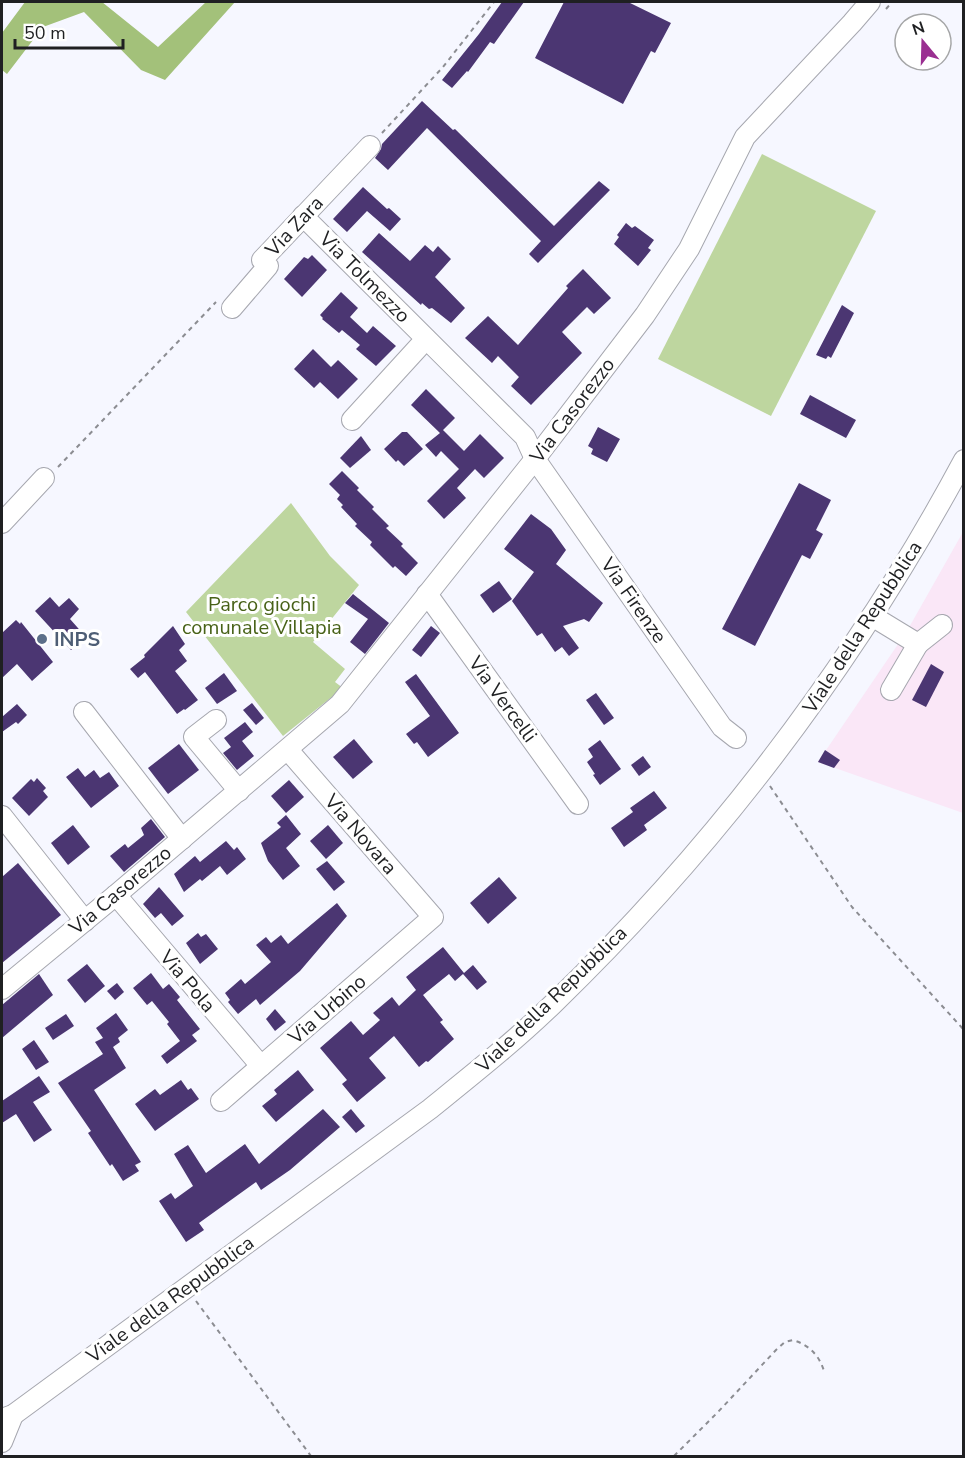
<svg xmlns="http://www.w3.org/2000/svg" width="965" height="1458" viewBox="0 0 965 1458" font-family="'Nunito Sans',sans-serif">
	<style>
		.industrial { fill: #fae7f7 }
		.green { fill: #bed69f }
		.forest { fill: #a3c17a }
		.building { fill: #4b3672 }
		.lines { fill: none; stroke-linecap: round; stroke-linejoin: round }
		.minor-casing { stroke: #a6a7af; stroke-width: 22 }
		.path { stroke: #8c8d92; stroke-width: 2; stroke-dasharray: 4.5 4.5; stroke-linecap: butt }
		.minor { stroke: #fff; stroke-width: 20 }
		.service-dot { fill: #5c6f8a; stroke: #fff; stroke-width: 2 }
		.labels { text-anchor: middle; stroke-width: 6; stroke-linejoin: round; paint-order: stroke }
		.street-label { font-size: 20px; fill: #1f2022; stroke: #fff }
		.park-label { font-size: 20px; fill: #486218; stroke: #fff }
		.service-label { font-size: 20px; font-weight: bold; fill: #4e5e75; stroke: #fff; text-anchor: start }
	</style>
	<rect width="100%" height="100%" fill="#f6f7ff"/>
	<path class="industrial" d="M 963,532 L 963,813 L 818,762 L 907,631 Z"/>
	<g class="green">
		<path d="M 762,154 L 876,211 L 771,416 L 658,359 Z"/>
		<path d="M 291,503 L 330,556 L 359,585 L 313,642 L 345,669 L 335,682 L 343,688 L 283,736 L 186,612 Z"/>
	</g>
	<path class="forest" d="M 25,2 L 102,2 L 158,47 L 206,2 L 235,2 L 165,80 L 141,70 L 84,12 L 43,27 L 7,74 L 2,70 L 2,33 Z"/>
	<g class="building">
		<path d="M 502,2 L 524,2 L 494,44 L 490,42 L 468,72 L 467,71 L 452,88 L 442,80 L 479,34 Z"/>
		<path d="M 564,2 L 628,2 L 671,23 L 655,53 L 651,51 L 623,104 L 535,58 Z"/>
		<path d="M 422,101 L 453,130 L 455,129 L 554,226 L 599,181 L 610,190 L 538,263 L 529,254 L 541,241 L 427,128 L 388,170 L 375,158 L 381,149 L 382,144 Z"/>
		<path d="M 363,187 L 387,209 L 389,208 L 401,219 L 390,231 L 367,211 L 347,232 L 333,219 Z"/>
		<path d="M 626,223 L 632,228 L 635,226 L 654,240 L 648,248 L 651,250 L 638,266 L 614,244 L 619,237 L 617,235 Z"/>
		<path d="M 379,233 L 410,261 L 425,245 L 433,252 L 438,246 L 451,259 L 435,277 L 465,308 L 451,323 L 432,308 L 429,309 L 422,303 L 421,305 L 362,252 Z"/>
		<path d="M 312,255 L 327,270 L 302,297 L 284,279 L 304,257 L 308,259 Z"/>
		<path d="M 583,269 L 611,298 L 594,314 L 587,307 L 562,332 L 582,353 L 531,405 L 511,386 L 519,377 L 498,356 L 492,363 L 465,338 L 488,316 L 518,345 L 568,288 L 566,286 Z"/>
		<path d="M 341,292 L 358,308 L 350,317 L 367,333 L 373,326 L 396,346 L 376,366 L 356,349 L 360,345 L 342,330 L 339,333 L 322,319 L 323,318 L 320,315 Z"/>
		<path d="M 842,305 L 854,313 L 831,358 L 828,356 L 826,359 L 816,355 Z"/>
		<path d="M 313,349 L 331,367 L 338,360 L 358,379 L 338,399 L 320,382 L 314,388 L 294,369 Z"/>
		<path d="M 426,389 L 455,418 L 440,433 L 443,430 L 464,451 L 480,434 L 504,458 L 484,478 L 475,469 L 457,488 L 466,498 L 444,519 L 427,501 L 459,469 L 441,451 L 436,457 L 425,445 L 440,433 L 411,405 Z"/>
		<path d="M 810,395 L 856,420 L 846,438 L 800,414 Z"/>
		<path d="M 598,427 L 620,439 L 607,462 L 591,454 L 593,449 L 588,446 Z"/>
		<path d="M 402,432 L 407,432 L 423,449 L 404,466 L 398,460 L 396,462 L 384,449 Z"/>
		<path d="M 361,436 L 371,450 L 350,468 L 340,458 Z"/>
		<path d="M 342,471 L 359,488 L 357,490 L 374,507 L 372,509 L 389,526 L 386,528 L 403,544 L 401,546 L 418,563 L 406,576 L 395,566 L 393,568 L 370,545 L 372,542 L 355,526 L 357,524 L 341,507 L 343,505 L 337,499 L 340,495 L 329,484 Z"/>
		<path d="M 799,483 L 831,500 L 816,530 L 823,534 L 810,559 L 802,555 L 755,646 L 722,629 Z"/>
		<path d="M 531,514 L 551,529 L 566,550 L 556,564 L 603,603 L 589,622 L 584,619 L 563,626 L 579,648 L 569,656 L 562,647 L 555,652 L 542,633 L 537,636 L 512,601 L 534,572 L 504,549 Z"/>
		<path d="M 499,581 L 512,599 L 493,613 L 480,595 Z"/>
		<path d="M 353,594 L 389,623 L 365,654 L 350,642 L 368,619 L 345,603 Z"/>
		<path d="M 50,597 L 59,607 L 69,598 L 79,609 L 70,619 L 85,636 L 71,650 L 35,611 Z"/>
		<path d="M 16,620 L 20,624 L 21,622 L 53,662 L 32,681 L 17,664 L 2,678 L 2,633 Z"/>
		<path d="M 173,626 L 185,644 L 179,650 L 187,661 L 175,671 L 198,700 L 185,710 L 184,709 L 177,714 L 145,672 L 138,678 L 130,669 L 145,657 L 144,655 Z"/>
		<path d="M 431,626 L 440,633 L 421,657 L 412,650 Z"/>
		<path d="M 931,664 L 944,672 L 926,707 L 912,700 Z"/>
		<path d="M 224,673 L 237,691 L 217,704 L 205,688 Z"/>
		<path d="M 416,674 L 459,733 L 428,757 L 417,742 L 414,744 L 406,734 L 430,716 L 405,682 Z"/>
		<path d="M 596,693 L 614,718 L 604,725 L 586,700 Z"/>
		<path d="M 252,703 L 264,718 L 256,725 L 243,710 Z"/>
		<path d="M 17,704 L 27,715 L 18,724 L 16,722 L 2,732 L 2,717 Z"/>
		<path d="M 245,722 L 253,732 L 242,741 L 254,756 L 237,770 L 223,753 L 231,747 L 224,738 Z"/>
		<path d="M 354,739 L 373,762 L 353,779 L 333,757 Z"/>
		<path d="M 600,740 L 621,769 L 600,785 L 593,775 L 595,774 L 587,762 L 593,757 L 588,749 Z"/>
		<path d="M 179,744 L 199,770 L 168,794 L 148,768 Z"/>
		<path d="M 825,750 L 840,760 L 834,768 L 818,762 Z"/>
		<path d="M 643,756 L 651,767 L 639,776 L 631,765 Z"/>
		<path d="M 78,768 L 85,777 L 94,770 L 100,778 L 109,772 L 119,786 L 91,808 L 66,777 Z"/>
		<path d="M 37,778 L 46,788 L 43,791 L 48,797 L 29,816 L 12,798 L 31,779 L 34,782 Z"/>
		<path d="M 289,780 L 304,797 L 286,813 L 271,796 Z"/>
		<path d="M 654,791 L 667,808 L 644,825 L 647,830 L 624,847 L 611,828 L 633,812 L 630,808 Z"/>
		<path d="M 286,815 L 301,834 L 286,848 L 300,866 L 283,880 L 268,861 L 261,843 L 281,827 L 277,823 Z"/>
		<path d="M 151,819 L 165,837 L 124,872 L 110,856 L 125,844 L 128,848 L 144,835 L 141,828 Z"/>
		<path d="M 73,825 L 90,847 L 68,865 L 51,843 Z"/>
		<path d="M 328,825 L 343,843 L 326,859 L 310,841 Z"/>
		<path d="M 226,841 L 234,850 L 237,847 L 246,859 L 227,875 L 220,866 L 202,881 L 200,879 L 184,892 L 174,874 L 195,856 L 200,862 Z"/>
		<path d="M 327,861 L 345,882 L 334,891 L 316,869 Z"/>
		<path d="M 18,863 L 61,915 L 2,963 L 2,877 Z"/>
		<path d="M 499,877 L 517,898 L 488,924 L 470,903 Z"/>
		<path d="M 159,887 L 184,916 L 172,926 L 161,913 L 155,918 L 143,904 Z"/>
		<path d="M 337,903 L 347,916 L 300,971 L 260,1005 L 256,999 L 238,1014 L 228,1002 L 230,1000 L 225,993 L 241,979 L 245,984 L 271,962 L 256,945 L 266,937 L 271,943 L 281,935 L 288,944 Z"/>
		<path d="M 198,933 L 201,937 L 206,934 L 218,949 L 200,964 L 186,943 Z"/>
		<path d="M 443,947 L 464,973 L 473,965 L 487,982 L 477,990 L 463,974 L 455,981 L 449,974 L 423,995 L 443,1020 L 440,1022 L 454,1039 L 428,1062 L 426,1061 L 419,1067 L 394,1036 L 369,1058 L 386,1078 L 357,1102 L 342,1084 L 347,1080 L 320,1048 L 351,1021 L 363,1035 L 380,1020 L 373,1013 L 392,997 L 399,1006 L 416,990 L 406,977 Z"/>
		<path d="M 87,964 L 105,986 L 85,1003 L 67,980 Z"/>
		<path d="M 151,973 L 163,989 L 169,984 L 180,997 L 177,1000 L 200,1029 L 192,1035 L 197,1041 L 167,1064 L 161,1056 L 180,1041 L 167,1024 L 169,1022 L 152,1001 L 147,1005 L 133,988 Z"/>
		<path d="M 39,974 L 53,995 L 2,1038 L 2,1005 Z"/>
		<path d="M 117,983 L 124,992 L 115,1000 L 107,991 Z"/>
		<path d="M 275,1009 L 286,1022 L 275,1031 L 266,1019 Z"/>
		<path d="M 116,1013 L 128,1030 L 118,1038 L 120,1042 L 113,1047 L 126,1068 L 94,1090 L 141,1162 L 135,1165 L 139,1171 L 123,1181 L 112,1164 L 110,1166 L 88,1133 L 91,1131 L 58,1083 L 103,1054 L 95,1042 L 103,1038 L 96,1028 Z"/>
		<path d="M 66,1014 L 74,1026 L 53,1040 L 45,1028 Z"/>
		<path d="M 34,1040 L 49,1062 L 36,1070 L 22,1049 Z"/>
		<path d="M 298,1070 L 314,1090 L 276,1122 L 262,1106 L 277,1094 L 274,1090 Z"/>
		<path d="M 39,1076 L 50,1092 L 33,1102 L 52,1130 L 34,1142 L 16,1114 L 2,1123 L 2,1101 Z"/>
		<path d="M 181,1080 L 188,1090 L 191,1088 L 199,1099 L 155,1131 L 135,1104 L 155,1089 L 160,1095 Z"/>
		<path d="M 323,1109 L 340,1127 L 290,1170 L 261,1190 L 256,1182 L 199,1223 L 204,1230 L 186,1242 L 159,1201 L 171,1193 L 175,1199 L 193,1186 L 174,1154 L 188,1145 L 206,1173 L 245,1144 L 259,1164 Z"/>
		<path d="M 351,1109 L 365,1126 L 356,1133 L 342,1117 Z"/>
	</g>
	<g class="lines">
		<defs>
			<g id="minor">
				<path d="M 303,216 L 525,437 L 535,459 L 722,727 L 736,738"/>
				<path d="M 232,308 L 268,266 L 262,260 L 370,146"/>
				<path d="M 352,420 L 426,339"/>
				<path d="M 2,523 L 44,478"/>
				<path d="M 427,594 L 578,804"/>
				<path d="M 872,616 L 918,644 L 942,625"/>
				<path d="M 891,690 L 918,644"/>
				<path d="M 84,712 L 182,839"/>
				<path d="M 216,720 L 194,737 L 239,791"/>
				<path d="M 2,816 L 85,921"/>
				<path d="M 116,895 L 261,1066"/>
				<path d="M 2,989 L 116,895 L 340,704 L 535,459 L 645,315 L 689,249 L 745,137 L 852,23 L 870,2"/>
				<path d="M 221,1101 L 433,917 L 288,750"/>
				<path d="M 2,1419 L 13,1415 L 430,1109 C 472,1075 515,1041 554,1003 C 718,844 856,661 964,460"/>
				<path d="M 2,1442 L 13,1415"/>
			</g>
		</defs>
		<use href="#minor" class="minor-casing"/>
		<g class="path">
			<path d="M 886,9 L 892,2"/>
			<path d="M 382,133 L 443,67 L 494,2"/>
			<path d="M 58,467 L 216,302"/>
			<path d="M 770,786 L 852,907 L 964,1030"/>
			<path d="M 196,1301 L 311,1456"/>
			<path d="M 674,1456 L 718,1412 L 776,1350 L 785,1342 L 793,1340 C 809,1345 819,1355 824,1371"/>
		</g>
		<use href="#minor" class="minor"/>
	</g>
	<circle class="service-dot" cx="42" cy="639" r="6"/>
	<g class="labels">
		<g class="street-label">
			<text transform="translate(294 226) rotate(-47)" y="7">Via Zara</text>
			<text transform="translate(365 277) rotate(45)" y="7">Via Tolmezzo</text>
			<text transform="translate(572 410) rotate(-53)" y="7">Via Casorezzo</text>
			<text transform="translate(634 600) rotate(55)" y="7">Via Firenze</text>
			<text transform="translate(862 627) rotate(-57)" y="7">Viale della Repubblica</text>
			<text transform="translate(503 699) rotate(54)" y="7">Via Vercelli</text>
			<text transform="translate(361 834) rotate(49)" y="7">Via Novara</text>
			<text transform="translate(120 890) rotate(-40)" y="7">Via Casorezzo</text>
			<text transform="translate(188 981) rotate(50)" y="7">Via Pola</text>
			<text transform="translate(551 999) rotate(-44)" y="7">Viale della Repubblica</text>
			<text transform="translate(327 1009) rotate(-41)" y="7">Via Urbino</text>
			<text transform="translate(170 1299) rotate(-36)" y="7">Viale della Repubblica</text>
		</g>
		<g class="park-label">
			<text x="262" y="611">Parco giochi<tspan x="262" dy="23">comunale Villapia</tspan></text>
		</g>
		<g class="service-label">
			<text x="54" y="646">INPS</text>
		</g>
	</g>
	<rect width="965" height="1458" fill="none" stroke="#1f2022" stroke-width="6"/>
	<g transform="translate(923 42) rotate(341)"><circle r="28" fill="#ffffff" stroke="#a5a6a7" stroke-width="1.5"/>
	<path d="M0-4.5L10 22L0 15L-10 22Z" fill="#9a2f91"/>
	<text y="-9" font-size="16" font-weight="bold" text-anchor="middle" fill="#1f2022">N</text>
	</g>
	<path d="M15 39v9h108v-9" fill="none" stroke="#1f2022" stroke-width="3"/>
	<text x="24" y="39" font-size="18" fill="#1f2022" stroke="#ffffff" stroke-width="4.5" paint-order="stroke">50 m</text>
</svg>
